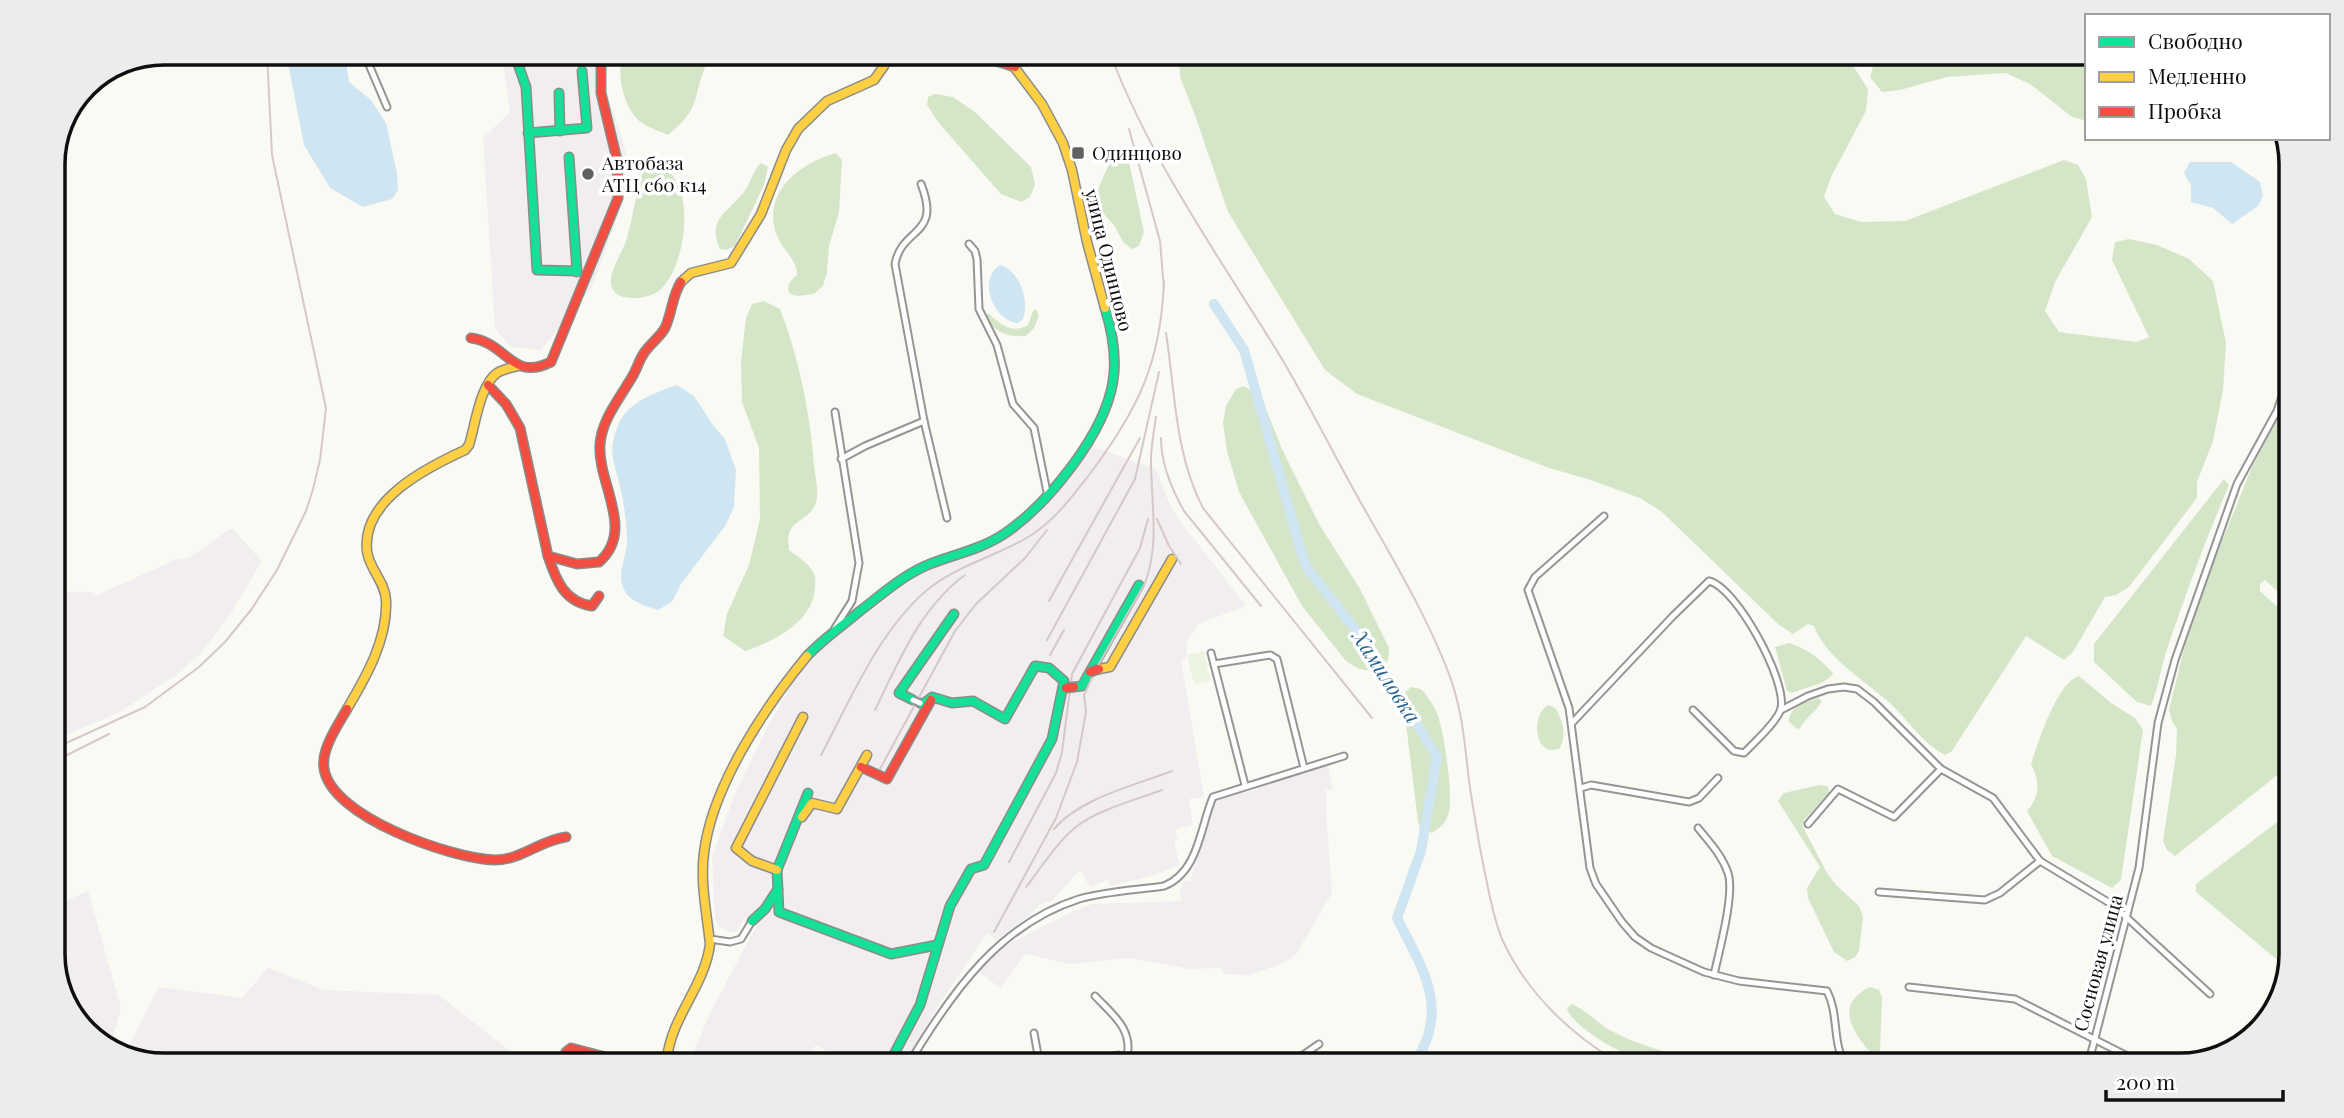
<svg xmlns="http://www.w3.org/2000/svg" width="2344" height="1118" viewBox="0 0 2344 1118" font-family="'Playfair Display',serif">
	<style>
		.industrial { fill: #f2eef0 }
		.forest { fill: #d5e5c7 }
		.pitch { fill: #edf3e1 }
		.water { fill: #cfe5f1 }
		.lines { fill: none; stroke-linecap: round; stroke-linejoin: round }
		.river { stroke: #cfe5f1; stroke-width: 10 }
		.street-casing { stroke: #959593; stroke-width: 9 }
		.fast-casing { stroke: #8b8b89; stroke-width: 11 }
		.slow-casing { stroke: #8b8b89; stroke-width: 11 }
		.jam-casing { stroke: #8b8b89; stroke-width: 11 }
		.street { stroke: #fefefe; stroke-width: 5 }
		.fast { stroke: #16e098; stroke-width: 8 }
		.slow { stroke: #ffcf43; stroke-width: 8 }
		.jam { stroke: #f24e42; stroke-width: 8 }
		.rail { stroke: #d5c8c7; stroke-width: 2 }
		.street-bridge-casing { stroke: #959593; stroke-width: 9; stroke-linecap: butt }
		.jam-bridge-casing { stroke: #8b8b89; stroke-width: 11; stroke-linecap: butt }
		.street-bridge { stroke: #fefefe; stroke-width: 5 }
		.jam-bridge { stroke: #f24e42; stroke-width: 8 }
		.poi-dot { fill: #616160; stroke: #fff; stroke-width: 2.5 }
		.labels { text-anchor: middle; stroke-width: 7; stroke-linejoin: round; paint-order: stroke }
		.poi-label { font-size: 19px; fill: #0f0f0f; stroke: #fff; text-anchor: start }
		.street-label { font-size: 19px; fill: #0f0f0f; stroke: #fff }
		.water-label { font-size: 21px; font-style: italic; fill: #276391; stroke: #fff }
		.rim { fill: none; stroke: #0f0f0f; stroke-width: 3.5 }
	</style>
	<rect width="100%" height="100%" fill="#fafaf5"/>
	<g class="industrial">
		<path d="M 502,54 L 610,54 L 605,78 L 607,93 L 623,141 L 632,178 L 592,287 L 541,350 L 511,347 L 495,329 L 483,138 L 510,112 Z"/>
		<path d="M 1092,446 L 1156,469 L 1168,500 L 1177,517 L 1246,606 L 1198,624 L 1187,641 L 1186,659 L 1181,660 L 1204,797 L 1189,799 L 1193,825 L 1175,830 L 1178,839 L 1174,841 L 1180,865 L 1155,875 L 1111,886 L 1108,880 L 1090,887 L 1080,870 L 1052,901 L 1039,905 L 1025,919 L 996,940 L 987,933 L 942,1000 L 906,1060 L 841,1060 L 816,1045 L 809,1056 L 815,1060 L 691,1059 L 710,1013 L 757,925 L 745,917 L 737,932 L 730,932 L 719,927 L 715,920 L 712,857 L 735,793 L 768,726 L 797,675 L 816,653 L 919,574 L 1002,540 L 1034,517 Z"/>
		<path d="M 230,529 L 233,529 L 262,561 L 233,610 L 201,653 L 176,675 L 120,712 L 53,741 L 53,591 L 91,592 L 95,596 L 177,559 L 189,558 Z"/>
		<path d="M 1328,765 L 1333,790 L 1326,790 L 1326,811 L 1332,893 L 1296,954 L 1286,962 L 1250,975 L 1225,974 L 1222,968 L 1189,969 L 1129,958 L 1070,964 L 1026,954 L 1000,988 L 976,970 L 1008,944 L 1069,913 L 1092,904 L 1181,901 L 1180,890 L 1184,881 L 1190,881 L 1214,803 L 1221,796 L 1258,790 L 1257,784 Z"/>
		<path d="M 88,891 L 121,1008 L 110,1048 L 71,1016 L 53,962 L 53,906 Z"/>
		<path d="M 268,968 L 324,990 L 439,995 L 510,1051 L 510,1059 L 123,1057 L 159,987 L 242,998 Z"/>
	</g>
	<g class="forest">
		<path d="M 622,54 L 713,55 C 700,70 700,88 693,106 C 688,118 678,126 668,135 C 660,131 649,128 642,123 C 623,109 617,76 622,54 Z"/>
		<path d="M 1179,57 L 1840,60 L 1852,64 L 1868,89 L 1866,111 L 1831,177 L 1824,197 L 1835,214 L 1861,222 L 1905,221 L 2064,160 L 2078,165 L 2086,179 L 2092,217 L 2055,282 L 2045,311 L 2059,332 L 2137,342 L 2149,337 L 2112,260 L 2115,242 L 2129,239 L 2157,245 L 2189,259 L 2213,281 L 2226,343 L 2223,390 L 2213,441 L 2197,482 L 2197,498 L 2129,587 L 2116,595 L 2105,597 L 2073,652 L 2064,660 L 2026,636 L 1952,751 L 1945,755 C 1923,744 1908,720 1890,703 C 1866,682 1825,657 1814,626 L 1808,624 L 1793,634 L 1779,625 L 1662,512 L 1640,498 L 1588,479 L 1549,468 L 1357,394 L 1325,370 L 1228,212 L 1195,115 L 1180,77 Z"/>
		<path d="M 1877,60 L 2087,61 L 2087,121 L 2072,117 L 2030,84 L 2006,73 L 1947,77 L 1900,90 L 1882,92 L 1870,77 L 1873,66 Z"/>
		<path d="M 935,94 L 953,97 L 975,112 L 1031,167 L 1035,185 L 1030,197 L 1021,202 L 1001,194 L 938,122 L 927,105 L 928,97 Z"/>
		<path d="M 1121,152 L 1128,157 L 1144,232 L 1139,246 L 1132,249 L 1123,242 L 1114,225 L 1103,213 L 1095,196 L 1111,160 Z"/>
		<path d="M 836,153 L 842,160 L 839,212 L 829,246 L 827,272 L 823,286 L 814,294 L 798,296 L 790,294 L 788,289 L 789,283 L 797,275 C 797,259 783,251 777,236 C 761,193 798,164 836,153 Z"/>
		<path d="M 648,162 L 661,164 C 666,169 672,174 676,180 C 692,207 684,268 660,290 C 647,301 607,304 611,278 C 613,265 623,251 627,238 C 633,219 638,176 648,162 Z"/>
		<path d="M 761,163 L 768,167 L 764,185 L 735,246 L 726,250 L 720,249 C 705,216 733,211 747,187 C 752,178 753,171 761,163 Z"/>
		<path d="M 764,301 L 780,309 C 799,358 810,412 814,465 C 815,475 818,487 817,497 C 814,520 794,517 789,534 C 787,538 789,545 789,550 C 798,557 812,565 815,577 C 816,578 815,587 815,588 C 813,622 773,642 745,651 L 723,636 L 727,614 L 749,565 L 760,519 L 759,448 L 742,402 L 741,361 L 746,318 L 752,304 Z"/>
		<path d="M 1036,309 L 1039,316 L 1034,328 L 1026,336 C 1007,337 993,333 985,314 L 989,314 C 1002,325 1011,334 1028,325 L 1033,311 Z"/>
		<path d="M 2289,379 L 2288,450 L 2284,455 L 2285,464 L 2288,462 L 2287,600 L 2265,580 L 2260,584 L 2260,591 L 2287,616 L 2285,769 L 2175,856 L 2167,850 L 2163,841 L 2176,755 L 2177,729 L 2172,721 L 2169,710 L 2184,649 L 2212,565 L 2253,465 L 2273,428 L 2283,402 Z"/>
		<path d="M 1243,386 L 1260,394 L 1282,449 L 1319,524 L 1360,589 L 1389,648 L 1388,661 L 1375,671 L 1359,669 L 1346,661 L 1302,606 L 1239,492 L 1227,451 L 1223,423 L 1226,406 L 1236,389 Z"/>
		<path d="M 2224,479 L 2229,485 C 2206,539 2186,593 2167,649 C 2161,668 2158,688 2151,706 L 2137,702 L 2094,662 L 2094,644 Z"/>
		<path d="M 1789,643 C 1808,649 1820,659 1833,673 C 1827,685 1805,687 1792,693 L 1787,691 L 1775,647 Z"/>
		<path d="M 2079,676 L 2111,703 L 2135,718 L 2143,730 L 2121,880 L 2112,888 L 2052,856 L 2027,811 C 2040,797 2040,781 2031,764 C 2038,743 2057,682 2079,676 Z"/>
		<path d="M 1411,687 L 1421,689 C 1430,699 1437,710 1440,723 C 1445,740 1453,796 1449,812 C 1447,822 1440,828 1432,833 L 1420,829 L 1418,821 L 1405,716 L 1405,692 Z"/>
		<path d="M 1818,698 L 1822,701 C 1816,712 1806,717 1800,728 L 1797,729 L 1789,722 C 1788,707 1806,702 1818,698 Z"/>
		<path d="M 1548,705 L 1555,708 C 1563,721 1567,733 1560,748 C 1536,760 1529,717 1548,705 Z"/>
		<path d="M 1820,785 L 1828,786 L 1829,793 L 1804,820 L 1803,827 L 1827,873 L 1836,885 L 1859,906 L 1863,917 L 1859,951 L 1855,957 L 1847,961 L 1834,952 L 1808,898 L 1807,888 L 1820,867 L 1778,801 L 1784,793 Z"/>
		<path d="M 2285,816 L 2283,961 L 2275,958 L 2196,892 L 2196,884 Z"/>
		<path d="M 1870,987 L 1879,990 L 1882,997 L 1880,1054 L 1876,1058 C 1854,1036 1832,1005 1870,987 Z"/>
		<path d="M 1571,1004 C 1585,1009 1595,1021 1608,1029 C 1634,1044 1664,1051 1693,1060 L 1697,1063 C 1682,1063 1667,1065 1653,1063 C 1632,1061 1574,1029 1567,1009 Z"/>
	</g>
	<path class="pitch" d="M 1204,651 L 1210,681 L 1194,684 L 1187,655 Z"/>
	<g class="water">
		<path d="M 286,53 L 345,53 L 349,82 L 371,100 L 386,123 L 397,173 L 398,190 L 392,199 L 363,207 L 330,188 L 304,145 Z"/>
		<path d="M 2190,162 L 2231,162 L 2260,182 L 2263,196 L 2258,206 L 2232,224 L 2213,208 L 2191,202 L 2191,186 L 2184,173 Z"/>
		<path d="M 1000,265 C 1021,272 1029,300 1023,319 L 1018,323 C 993,321 977,279 1000,265 Z"/>
		<path d="M 677,385 L 694,396 L 713,425 L 725,439 L 736,470 L 734,507 L 725,526 L 681,584 L 672,602 L 658,610 C 646,606 627,601 623,587 C 617,571 627,557 627,540 C 626,523 625,508 621,491 C 615,462 606,454 619,423 C 628,402 657,392 677,385 Z"/>
	</g>
	<g class="lines">
		<path class="river" d="M 1214,304 L 1244,350 L 1305,565 L 1372,651 L 1437,757 L 1421,851 L 1397,918 C 1422,968 1451,1009 1415,1062"/>
		<defs>
			<g id="street">
				<path d="M 364,53 L 387,107"/>
				<path d="M 921,184 C 942,237 902,226 895,264 L 924,421 L 947,518"/>
				<path d="M 969,244 L 975,251 L 977,259 L 979,309 L 997,345 L 1013,404 L 1034,428 L 1047,492"/>
				<path d="M 835,412 L 859,563 L 852,601 L 835,628"/>
				<path d="M 841,459 L 865,446 L 924,421"/>
				<path d="M 1604,516 L 1535,577 L 1528,590 L 1569,708 L 1590,868 L 1596,884 L 1622,922 L 1635,937 L 1651,948 L 1704,972 L 1739,981 L 1827,991 C 1839,1014 1832,1042 1845,1064"/>
				<path d="M 1211,653 L 1245,785"/>
				<path d="M 1214,664 L 1270,655 L 1277,659 L 1304,768"/>
				<path d="M 1781,710 L 1808,696 L 1828,689 L 1844,687 L 1857,689 L 1874,702 L 1941,769 L 1993,798 L 2040,861 L 2113,905 L 2210,994"/>
				<path d="M 1572,723 L 1673,616 L 1709,581 C 1736,587 1787,680 1781,708 C 1779,720 1753,744 1744,753 L 1734,751 L 1693,710"/>
				<path d="M 1581,788 L 1591,785 L 1689,802 L 1699,798 L 1718,778"/>
				<path d="M 1808,824 L 1838,789 L 1894,817 L 1941,769"/>
				<path d="M 1698,828 C 1709,842 1722,855 1728,873 C 1735,894 1719,951 1714,975"/>
				<path d="M 1879,892 L 1985,900 L 2000,893 L 2040,861"/>
				<path d="M 710,939 L 730,942 L 741,939 L 752,921"/>
				<path d="M 1909,987 L 2015,999 L 2145,1065"/>
				<path d="M 1095,996 C 1113,1015 1133,1029 1127,1057 L 1131,1061"/>
				<path d="M 1034,1033 L 1039,1061"/>
				<path d="M 911,1060 C 952,992 1000,924 1079,899 C 1106,891 1137,890 1164,886 C 1199,872 1200,827 1213,797 L 1344,756"/>
				<path d="M 1093,1061 L 1119,1055 L 1127,1057"/>
				<path d="M 1293,1062 L 1319,1044"/>
				<path d="M 2088,1065 L 2139,868 L 2158,723 L 2175,660 L 2237,484 L 2277,411 L 2289,376"/>
			</g>
			<g id="fast">
				<path d="M 518,64 L 526,87 L 537,270 L 576,271"/>
				<path d="M 559,93 L 560,131"/>
				<path d="M 528,133 L 587,128 L 582,71"/>
				<path d="M 569,157 L 577,272"/>
				<path d="M 807,656 C 823,639 842,626 860,611 C 881,595 901,577 925,566 C 951,555 980,550 1004,534 C 1047,505 1105,434 1113,381 C 1117,357 1112,331 1105,308"/>
				<path d="M 1074,687 L 1082,686 L 1139,585"/>
				<path d="M 913,700 L 899,693 L 954,614"/>
				<path d="M 808,793 L 777,870 L 779,912 L 891,954 L 937,945"/>
				<path d="M 752,921 L 765,909 L 778,889"/>
				<path d="M 891,1060 L 920,1005 L 950,906 L 971,869 L 984,865 L 1052,739 L 1064,681 L 1049,668 L 1035,666 L 1005,719 L 973,701 L 952,703 L 932,697 L 923,704 L 920,703"/>
			</g>
			<g id="slow">
				<path d="M 1006,56 L 1042,104 L 1063,143 L 1072,170 L 1087,242 L 1105,308"/>
				<path d="M 681,282 L 691,273 L 731,263 L 761,214 L 786,150 L 798,129 L 827,101 L 874,80 L 884,66 L 886,56"/>
				<path d="M 1099,669 L 1110,667 L 1172,559"/>
				<path d="M 347,709 C 366,677 388,639 386,600 C 385,581 369,569 367,551 C 361,500 428,467 465,450 L 469,445 C 475,426 480,385 497,373 C 503,369 511,368 518,366"/>
				<path d="M 802,817 L 812,803 L 837,809 L 867,755"/>
				<path d="M 777,870 L 752,861 L 736,848 L 803,717"/>
				<path d="M 667,1059 C 671,1017 705,986 710,944 C 707,914 700,883 704,853 C 712,786 765,707 807,656"/>
			</g>
			<g id="jam">
				<path d="M 980,56 L 1015,67"/>
				<path d="M 471,338 C 508,343 511,382 551,362 L 618,198 L 617,160 L 601,93 L 601,54"/>
				<path d="M 488,385 L 506,404 L 520,428 L 548,556 L 577,564 L 599,562 C 636,530 597,483 600,444 C 602,419 620,398 632,377 C 637,369 639,360 644,353 C 650,344 660,337 665,328 C 672,313 672,296 681,282"/>
				<path d="M 548,556 C 556,580 564,602 592,606 L 599,596"/>
				<path d="M 347,709 C 338,725 321,749 324,768 C 330,817 453,859 495,860 C 521,860 541,840 566,837"/>
				<path d="M 861,767 L 887,779 L 931,700"/>
				<path d="M 564,1059 L 566,1052 L 571,1048 L 613,1059"/>
			</g>
		</defs>
		<use href="#street" class="street-casing"/>
		<use href="#fast" class="fast-casing"/>
		<use href="#slow" class="slow-casing"/>
		<use href="#jam" class="jam-casing"/>
		<use href="#street" class="street"/>
		<use href="#fast" class="fast"/>
		<use href="#slow" class="slow"/>
		<use href="#jam" class="jam"/>
		<g class="rail">
			<path d="M 1111,56 C 1150,157 1212,247 1269,338 C 1301,388 1327,442 1356,494 C 1389,553 1425,611 1449,674 C 1462,708 1465,745 1469,781 C 1474,814 1479,846 1486,878 C 1490,898 1494,920 1502,939 C 1526,992 1570,1034 1619,1063"/>
			<path d="M 1129,129 L 1160,241 L 1164,289"/>
			<path d="M 1166,333 C 1175,391 1175,455 1203,508 L 1372,718"/>
			<path d="M 1161,438 C 1161,464 1171,488 1184,511 L 1261,606"/>
			<path d="M 1157,519 L 1169,546 L 1181,564"/>
			<path d="M 1049,601 L 1140,438"/>
			<path d="M 1047,640 L 1135,479 L 1159,372"/>
			<path d="M 1050,655 L 1064,630"/>
			<path d="M 875,710 C 899,661 920,608 965,575"/>
			<path d="M 53,749 L 145,707 L 199,667 L 225,642 L 251,610 L 277,570 L 306,511 L 313,489 L 320,460 L 326,408 L 272,155 L 267,53"/>
			<path d="M 821,755 C 851,699 878,632 927,590 C 957,565 998,556 1030,536 C 1055,520 1071,498 1089,475 C 1138,410 1161,363 1164,281"/>
			<path d="M 53,762 L 109,734"/>
			<path d="M 880,769 L 955,631 L 976,604 L 1025,558 L 1047,530"/>
			<path d="M 1054,829 C 1080,798 1136,785 1172,771"/>
			<path d="M 1009,862 L 1056,773 L 1062,752 L 1072,674 L 1140,548 L 1148,519"/>
			<path d="M 1026,887 C 1042,867 1056,843 1076,827 C 1097,810 1135,800 1162,790"/>
			<path d="M 994,932 L 1056,818 L 1077,762 L 1086,712 L 1084,695 L 1096,669 L 1145,583 C 1160,543 1151,502 1151,460 C 1151,446 1154,431 1156,417"/>
		</g>
		<defs>
			<path id="street-bridge" d="M 913,700 L 920,703"/>
			<g id="jam-bridge">
				<path d="M 1090,672 L 1099,669"/>
				<path d="M 1066,688 L 1074,687"/>
			</g>
		</defs>
		<use href="#street-bridge" class="street-bridge-casing"/>
		<use href="#jam-bridge" class="jam-bridge-casing"/>
		<use href="#street-bridge" class="street-bridge"/>
		<use href="#jam-bridge" class="jam-bridge"/>
	</g>
	<g class="poi-dot">
		<rect x="1071" y="146" width="14" height="14" rx="3.5"/>
		<circle cx="588" cy="174" r="7"/>
	</g>
	<g class="labels">
		<g class="poi-label">
			<text x="1092" y="160">Одинцово</text>
			<text x="602" y="170">Автобаза<tspan x="602" dy="22">АТЦ с60 к14</tspan></text>
		</g>
		<g class="street-label">
			<text transform="translate(1109 260) rotate(76)" y="7">улица Одинцово</text>
			<text transform="translate(2098 963) rotate(-75)" y="7">Сосновая улица</text>
		</g>
		<g class="water-label">
			<text transform="translate(1386 677) rotate(57)" y="7">Хамиловка</text>
		</g>
	</g>
	<path d="M0 0H2344V1118H0ZM164 65H2180A99 99 0 0 1 2279 164V954A99 99 0 0 1 2180 1053H164A99 99 0 0 1 65 954V164A99 99 0 0 1 164 65Z" fill="#ececec" fill-rule="evenodd"/>
	<path class="rim" d="M164 65H2180A99 99 0 0 1 2279 164V954A99 99 0 0 1 2180 1053H164A99 99 0 0 1 65 954V164A99 99 0 0 1 164 65Z"/>
	<rect x="2085" y="14" width="245" height="126" fill="#ffffff" stroke="#9f9f9f" stroke-width="2"/>
	<rect x="2099" y="37" width="35" height="10" fill="#16e098" stroke="#9f9f9f" stroke-width="2"/>
	<text x="2148" y="49" font-size="21" fill="#0f0f0f">Свободно</text>
	<rect x="2099" y="72" width="35" height="10" fill="#ffcf43" stroke="#9f9f9f" stroke-width="2"/>
	<text x="2148" y="84" font-size="21" fill="#0f0f0f">Медленно</text>
	<rect x="2099" y="107" width="35" height="10" fill="#f24e42" stroke="#9f9f9f" stroke-width="2"/>
	<text x="2148" y="119" font-size="21" fill="#0f0f0f">Пробка</text>
	<path d="M2106 1090v10h177v-10" fill="none" stroke="#0f0f0f" stroke-width="3.5"/>
	<text x="2116" y="1090" font-size="21" fill="#0f0f0f" stroke="#ffffff" stroke-width="5" paint-order="stroke">200 m</text>
</svg>
